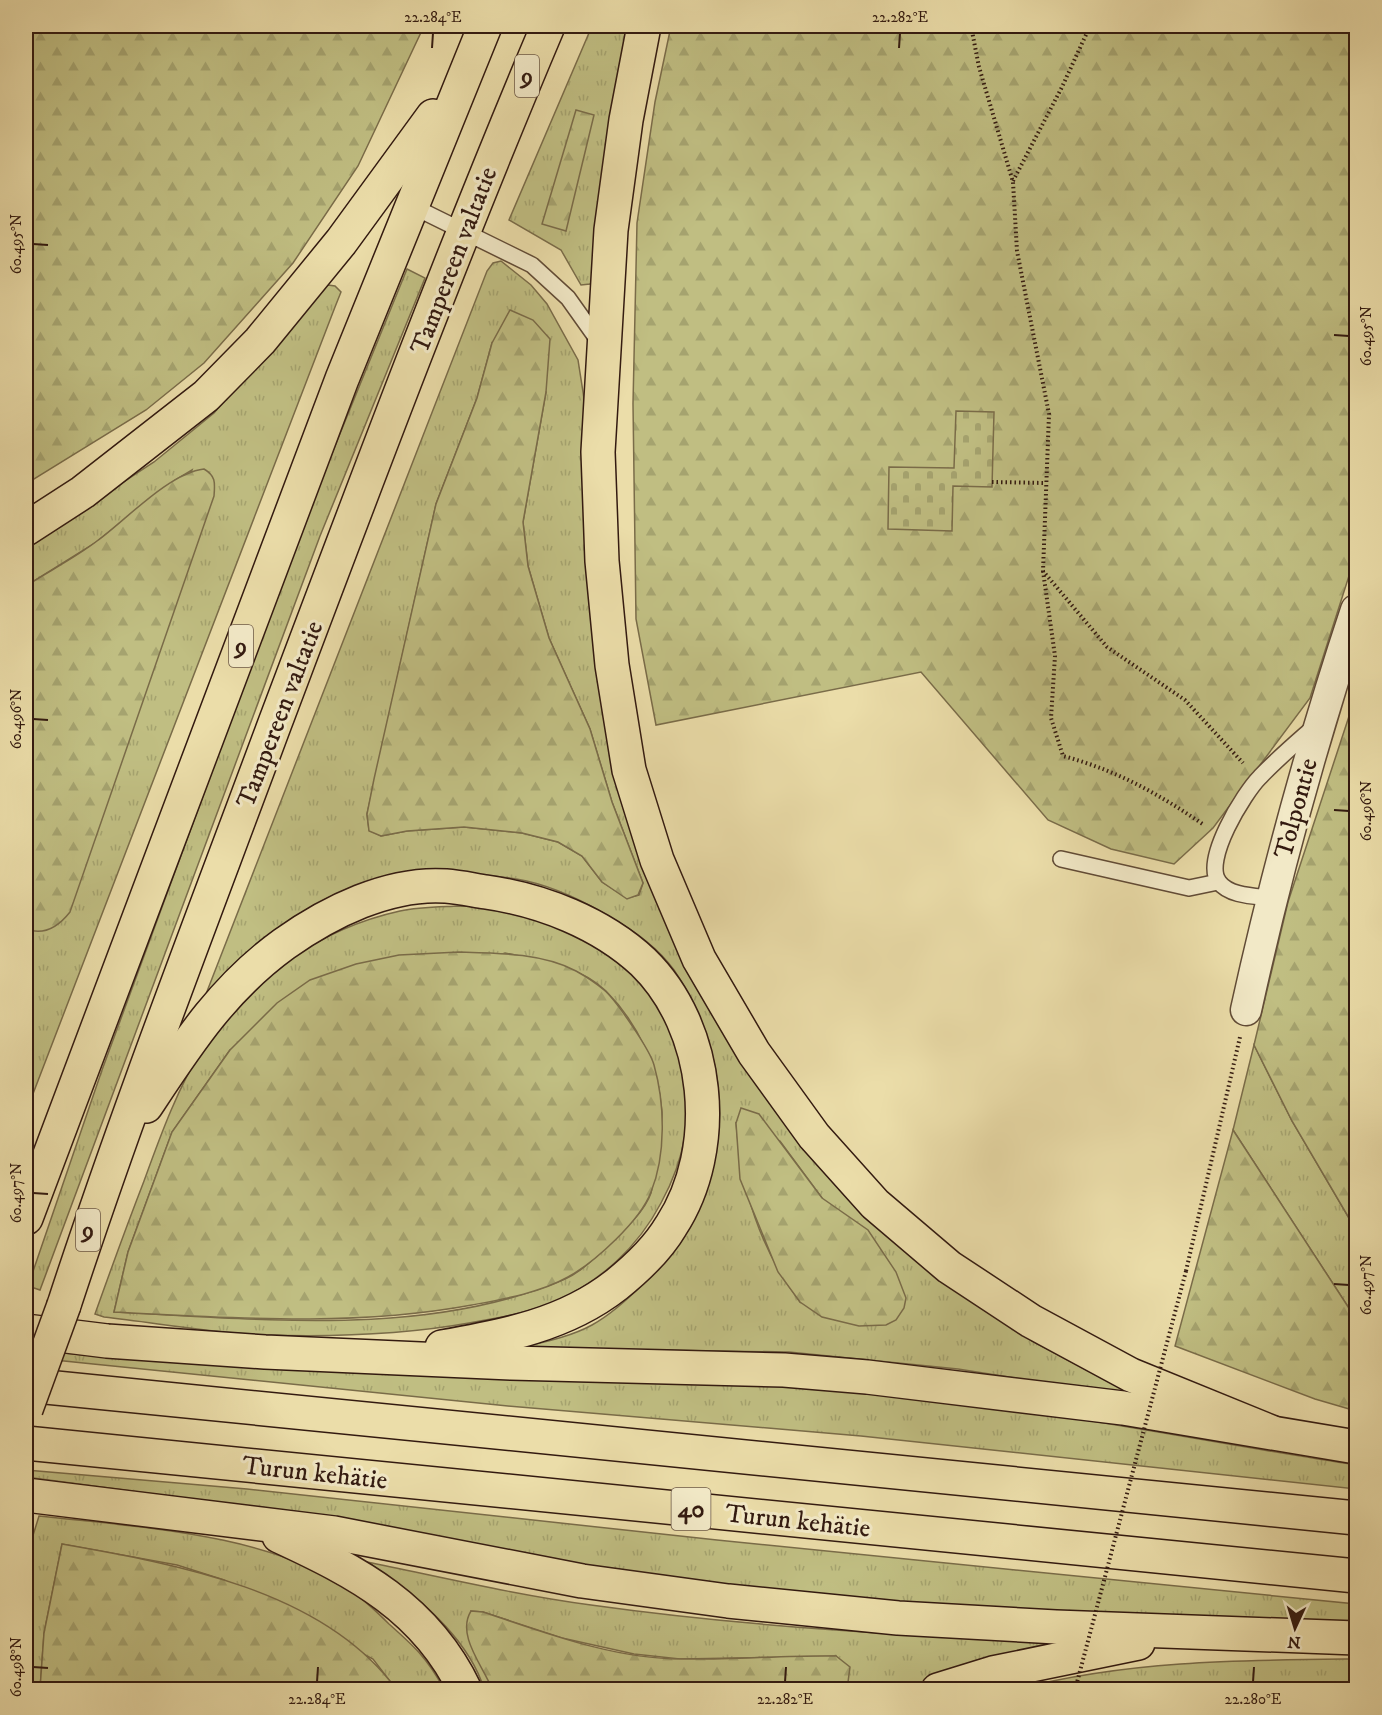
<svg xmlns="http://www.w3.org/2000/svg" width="1382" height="1715" viewBox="0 0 1382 1715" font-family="'IM FELL DW Pica',serif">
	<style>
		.grass { fill: url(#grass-tufts); stroke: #7a6c49; stroke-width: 1.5; fill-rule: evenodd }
		.forest { fill: url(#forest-firs); stroke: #7a6c49; stroke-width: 1.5 }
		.cemetery { fill: url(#cemetery-stones); stroke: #7a6c49; stroke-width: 1.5 }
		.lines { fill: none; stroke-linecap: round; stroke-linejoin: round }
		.lane-casing { stroke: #614b36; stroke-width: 18 }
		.street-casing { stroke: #614b36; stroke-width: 33 }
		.highway-casing { stroke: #331a10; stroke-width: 36 }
		.path { stroke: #331a10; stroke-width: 4; stroke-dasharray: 1.5 3; stroke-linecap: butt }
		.lane { stroke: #f2e9c7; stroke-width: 15 }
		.street { stroke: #f2e9c7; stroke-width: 30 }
		.highway { stroke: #ebdda9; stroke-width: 33 }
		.highway-bridge-casing { stroke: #331a10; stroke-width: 36; stroke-linecap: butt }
		.path-bridge { stroke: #331a10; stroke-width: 4; stroke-dasharray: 1.5 3; stroke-linecap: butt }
		.highway-bridge { stroke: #ebdda9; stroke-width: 33 }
		.ticks { fill: none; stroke: #331a10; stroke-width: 2 }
		.labels { text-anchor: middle; stroke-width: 6; stroke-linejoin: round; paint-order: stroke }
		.shield { fill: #f2e9c7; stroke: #6c5847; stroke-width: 1.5 }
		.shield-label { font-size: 24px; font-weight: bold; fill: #331a10 }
		.street-label { font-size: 26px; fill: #331a10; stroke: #f2e9c7 }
		.neatline { fill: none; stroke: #331a10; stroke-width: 2 }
		.ticks-label { font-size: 15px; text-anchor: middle; fill: #331a10 }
	</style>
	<defs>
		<pattern id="grass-tufts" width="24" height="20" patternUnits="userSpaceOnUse" patternTransform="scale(1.5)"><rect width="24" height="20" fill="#c0be82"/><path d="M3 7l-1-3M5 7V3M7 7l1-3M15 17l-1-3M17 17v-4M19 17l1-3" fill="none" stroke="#a5a36f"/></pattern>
		<pattern id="forest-firs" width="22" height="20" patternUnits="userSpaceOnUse" patternTransform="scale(1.5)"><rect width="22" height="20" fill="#c0be82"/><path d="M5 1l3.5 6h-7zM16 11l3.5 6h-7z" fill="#a5a36f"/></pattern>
		<pattern id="cemetery-stones" width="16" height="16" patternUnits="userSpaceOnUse" patternTransform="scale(1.5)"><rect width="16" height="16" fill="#c0be82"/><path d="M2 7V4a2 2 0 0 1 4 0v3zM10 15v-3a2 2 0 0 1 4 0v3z" fill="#a5a36f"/></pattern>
	</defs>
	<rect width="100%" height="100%" fill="#ebdda9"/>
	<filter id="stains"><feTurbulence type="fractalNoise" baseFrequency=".00333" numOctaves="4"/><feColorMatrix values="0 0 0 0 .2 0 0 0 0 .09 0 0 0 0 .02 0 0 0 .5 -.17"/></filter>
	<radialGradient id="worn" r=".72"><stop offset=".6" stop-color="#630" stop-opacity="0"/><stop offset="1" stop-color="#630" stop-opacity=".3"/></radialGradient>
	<g class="grass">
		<path d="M 592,26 L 632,26 L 595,278 L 590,284 L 581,285 L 561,250 L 509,220 Z"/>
		<path d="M 501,261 L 531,285 L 547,304 L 578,360 L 588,424 L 590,582 L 712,1002 L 991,1311 L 1032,1341 L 1130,1393 L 1078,1388 L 958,1369 L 789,1352 L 519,1348 C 544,1342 570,1337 592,1325 C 612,1314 628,1299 644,1283 C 734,1198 743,1072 674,970 C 658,948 638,934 615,920 C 549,879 507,872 430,875 C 407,875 385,875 364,883 C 301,904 250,946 206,994 L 487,271 L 493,263 ZM 492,343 L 546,392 L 523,522 L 528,566 L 549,638 L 590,729 L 612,802 L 643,883 L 639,895 L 627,898 L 602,882 L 582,856 L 558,842 L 522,833 L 464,827 L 407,831 L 381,836 L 369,830 L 367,814 L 436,504 L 477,398 ZM 736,1123 L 780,1141 L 822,1198 L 800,1302 C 759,1247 742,1191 736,1123 Z"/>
		<path d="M 407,269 L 425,278 L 320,536 L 40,1290 L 28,1286 L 102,1070 L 302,527 Z"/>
		<path d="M 328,285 L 335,286 L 341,292 L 335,307 L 26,1112 L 26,929 L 33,932 L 192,470 L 175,480 L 95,543 L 26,586 L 26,546 L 154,462 L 214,413 L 319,291 Z"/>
		<path d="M 459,906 C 481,907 506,907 527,914 C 579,931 636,963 664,1013 C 673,1030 677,1049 682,1067 C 693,1116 685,1159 661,1203 C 638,1247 601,1281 556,1301 C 528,1313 499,1318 469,1323 C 402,1335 334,1337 266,1335 C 212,1333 158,1323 104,1317 L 95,1314 C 111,1269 127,1225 144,1181 C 161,1134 178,1087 205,1044 C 248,977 323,928 400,911 C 419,907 440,907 459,906 ZM 505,953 C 539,960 579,965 606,991 C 637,1022 659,1068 662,1112 C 663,1126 658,1143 656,1157 C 654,1169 654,1182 651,1193 C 644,1213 622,1232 608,1245 C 595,1258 581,1272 565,1279 C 427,1338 260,1319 114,1312 L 128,1252 L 172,1132 L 230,1050 Z"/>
		<path d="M 1254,1045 L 1292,1121 L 1356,1230 L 1356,1319 L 1233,1130 Z"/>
		<path d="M 26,1349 C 221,1371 419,1374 616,1381 C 699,1383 782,1384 865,1391 C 1030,1406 1193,1440 1356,1465 L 1356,1489 L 861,1436 L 508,1406 L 93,1364 L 26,1357 Z"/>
		<path d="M 26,1470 L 247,1489 L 717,1540 L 1356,1604 L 1356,1622 L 1174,1618 L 843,1599 L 636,1574 L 244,1506 L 26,1477 Z"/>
		<path d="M 39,1516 C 135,1527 271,1533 351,1591 C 365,1600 377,1612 389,1624 C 415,1647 427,1658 444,1689 L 396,1689 L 373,1659 L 224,1580 L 177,1565 L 62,1544 L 44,1633 L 40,1689 L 26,1690 L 26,1558 Z"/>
		<path d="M 367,1562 C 441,1577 516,1595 591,1605 C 749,1627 908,1636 1067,1642 L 982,1662 L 901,1689 L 843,1689 L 848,1682 L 836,1656 L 680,1659 L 634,1654 L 562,1638 L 483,1612 L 471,1611 L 492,1689 L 484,1689 C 468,1636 411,1591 367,1562 Z"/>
		<path d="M 1356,1659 L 1356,1689 L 1018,1689 C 1129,1660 1243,1660 1356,1659 Z"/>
	</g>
	<g class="forest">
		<path d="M 26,26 L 424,26 L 358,166 L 293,263 L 204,363 L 146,410 L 26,484 Z"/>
		<path d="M 671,26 L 1356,26 L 1356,554 L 1310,698 L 1213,828 L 1174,864 L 1111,849 L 1048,820 L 921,672 L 656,725 L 636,619 L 633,404 L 637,223 L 655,102 Z"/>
		<path d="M 576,110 L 594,115 L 566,231 L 542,224 Z"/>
		<path d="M 510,310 L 533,320 L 550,339 L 546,392 L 523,522 L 528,566 L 549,638 L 590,729 L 612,802 L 643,883 L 638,895 L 627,899 L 602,882 L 582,856 L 558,842 L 522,833 L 464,827 L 407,831 L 381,836 L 369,831 L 367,814 L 374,779 L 436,504 L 477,398 L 492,343 Z"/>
		<path d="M 204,469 C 216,476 215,483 214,496 L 70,912 C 59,926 44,936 26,929 L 26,586 C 49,571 75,558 97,541 C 126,520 169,473 204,469 Z"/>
		<path d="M 1356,695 L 1356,1230 L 1292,1121 L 1254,1045 L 1288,902 Z"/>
		<path d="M 459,952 C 496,953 542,953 576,971 C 585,976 596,983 604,990 C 616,1000 650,1050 654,1065 C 665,1104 666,1155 651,1192 C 640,1221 595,1262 568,1277 C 539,1293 504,1299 472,1305 C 353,1327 234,1318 114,1312 L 128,1252 L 172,1132 L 230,1050 L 277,1003 L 310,980 L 356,964 L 399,955 Z"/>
		<path d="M 741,1108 L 759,1114 L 822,1198 L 868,1230 L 896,1272 L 906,1298 L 904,1308 L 896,1320 L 886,1325 L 859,1326 L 822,1317 L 800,1302 L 778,1272 L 740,1179 L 736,1123 Z"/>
		<path d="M 1233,1130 L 1356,1319 L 1356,1411 L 1315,1399 L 1175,1346 Z"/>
		<path d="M 62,1544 C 176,1564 324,1590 396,1689 L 40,1689 L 44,1633 Z"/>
		<path d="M 471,1611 L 483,1612 C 546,1633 614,1659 681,1659 C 733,1660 785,1655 836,1656 L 850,1667 L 848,1682 L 843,1690 L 492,1689 C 483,1666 456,1635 471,1611 Z"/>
	</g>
	<path class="cemetery" d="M 956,411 L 994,412 L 992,487 L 953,486 L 952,531 L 888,529 L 889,467 L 954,468 Z"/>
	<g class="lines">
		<defs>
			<g id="lane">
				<path d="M 410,205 L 532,265 L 568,298 L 600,343"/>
				<path d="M 1061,859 L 1189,888 L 1218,882"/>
				<path d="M 1271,898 C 1255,896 1229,896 1219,882 C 1202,861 1244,793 1260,777 C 1277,759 1296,743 1314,727"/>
			</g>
			<path id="street" d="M 1246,1010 C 1276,874 1312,742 1356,610"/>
			<g id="highway">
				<path d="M 644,26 L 626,120 L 611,230 L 598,452 L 602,561 L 612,665 L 629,770 L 657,860 L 699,959 L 754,1053 L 814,1136 L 875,1204 L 949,1267 L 1031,1321 L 1131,1375 L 1271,1432"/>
				<path d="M 26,529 L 83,492 L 206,396 L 260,341 L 341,242 L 433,116"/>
				<path d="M 146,1106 C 187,1044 222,989 284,944 C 329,912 389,882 446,886 C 459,887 473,890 486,892 C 542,900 601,923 643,962 C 710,1027 722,1148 671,1226 C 658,1248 636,1269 616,1285 C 565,1325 504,1336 442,1347"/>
				<path d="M 26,1218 L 342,379 L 485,26"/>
				<path d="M 64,1305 C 128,1109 203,917 275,723 C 363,490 451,255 548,26"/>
				<path d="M 26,1331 L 107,1341 L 265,1352 L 511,1363 L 784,1370 L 867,1377 L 1123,1408 L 1356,1447"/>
				<path d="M 26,1385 L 1356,1518"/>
				<path d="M 26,1443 L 1356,1576"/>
				<path d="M 26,1495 L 334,1533 L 582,1581 L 728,1601 L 898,1618 L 1056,1627 L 1356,1638"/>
				<path d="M 279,1536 C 357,1572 426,1608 465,1690"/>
				<path d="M 938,1690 L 993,1673 L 1138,1643"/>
			</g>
		</defs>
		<use href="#lane" class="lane-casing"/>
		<use href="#street" class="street-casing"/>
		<use href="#highway" class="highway-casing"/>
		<g class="path">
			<path d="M 971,26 L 979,67 L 1013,182 L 1017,251 L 1049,414 L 1043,571 L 1107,647 L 1185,700 L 1243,763"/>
			<path d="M 1013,181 L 1062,87 L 1090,26"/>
			<path d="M 992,482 L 1045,483"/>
			<path d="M 1043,571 L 1055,656 L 1051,718 L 1063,756 C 1116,770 1159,794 1204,825"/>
			<path d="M 1186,1271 L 1240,1037"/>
		</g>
		<use href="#lane" class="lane"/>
		<use href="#street" class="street"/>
		<use href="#highway" class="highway"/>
		<defs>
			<path id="highway-bridge" d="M 26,1409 L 64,1305"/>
		</defs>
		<use href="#highway-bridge" class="highway-bridge-casing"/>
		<path class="path-bridge" d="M 1075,1690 L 1186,1271"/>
		<use href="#highway-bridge" class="highway-bridge"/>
	</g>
	<path class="ticks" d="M 432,48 L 433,33M 899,48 L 900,33M 33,244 L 48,245M 1334,335 L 1349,336M 33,719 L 48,720M 1334,810 L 1349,811M 33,1193 L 48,1194M 1334,1284 L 1349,1285M 33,1667 L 48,1668M 317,1682 L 318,1667M 785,1682 L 786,1667M 1253,1682 L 1254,1667"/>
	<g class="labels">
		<g class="shield">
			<rect x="515" y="55" width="24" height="42" rx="4.5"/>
			<rect x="229" y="625" width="24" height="42" rx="4.5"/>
			<rect x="76" y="1209" width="24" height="42" rx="4.5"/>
			<rect x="671.5" y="1488" width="39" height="42" rx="4.5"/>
		</g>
		<g class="shield-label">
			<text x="527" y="84">9</text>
			<text x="241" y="654">9</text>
			<text x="88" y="1238">9</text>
			<text x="691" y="1517">40</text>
		</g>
		<g class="street-label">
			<text transform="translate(453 260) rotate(-69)" y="9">Tampereen valtatie</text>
			<text transform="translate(279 714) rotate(-69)" y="9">Tampereen valtatie</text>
			<text transform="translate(1295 808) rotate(-75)" y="9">Tolpontie</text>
			<text transform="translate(315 1472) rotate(6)" y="9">Turun kehätie</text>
			<text transform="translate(798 1520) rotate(6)" y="9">Turun kehätie</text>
		</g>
	</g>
	<rect width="1382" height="1715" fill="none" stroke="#ebdda9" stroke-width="66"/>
	<g transform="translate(1295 1628) rotate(184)" stroke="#f2e9c7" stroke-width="4.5" paint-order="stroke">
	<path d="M0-4.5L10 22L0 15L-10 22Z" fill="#331a10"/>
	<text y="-9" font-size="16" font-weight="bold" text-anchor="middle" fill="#331a10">N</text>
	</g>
	<rect x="33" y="33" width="1316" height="1649" class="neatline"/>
	<g class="ticks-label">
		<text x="433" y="22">22.284°E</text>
		<text x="900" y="22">22.282°E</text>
		<text transform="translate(16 244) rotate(-90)" y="5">60.495°N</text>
		<text transform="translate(1366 336) rotate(-90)" y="5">60.495°N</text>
		<text transform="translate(16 719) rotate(-90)" y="5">60.496°N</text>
		<text transform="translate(1366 811) rotate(-90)" y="5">60.496°N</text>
		<text transform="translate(16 1193) rotate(-90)" y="5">60.497°N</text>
		<text transform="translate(1366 1285) rotate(-90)" y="5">60.497°N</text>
		<text transform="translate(16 1667) rotate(-90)" y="5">60.498°N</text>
		<text x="317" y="1704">22.284°E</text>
		<text x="785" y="1704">22.282°E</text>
		<text x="1253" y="1704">22.280°E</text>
	</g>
	<rect width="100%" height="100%" filter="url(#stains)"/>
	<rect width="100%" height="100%" fill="url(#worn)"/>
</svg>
